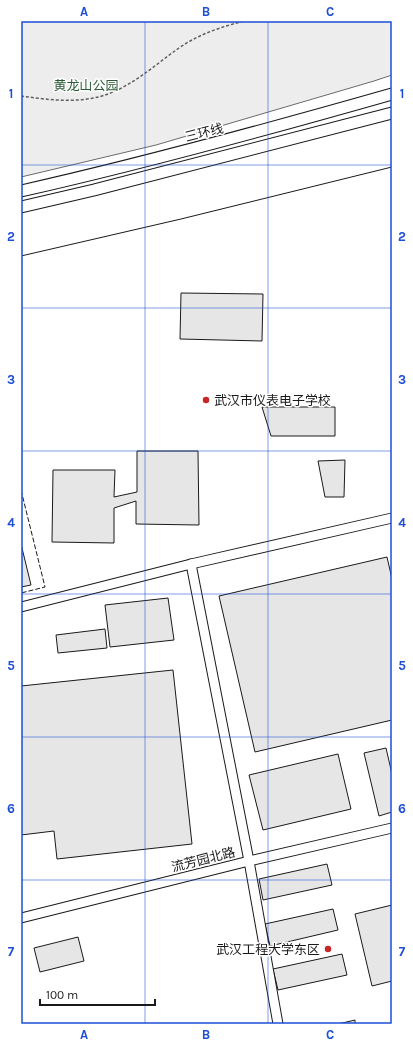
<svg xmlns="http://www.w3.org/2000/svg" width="413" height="1045" viewBox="0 0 413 1045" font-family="Karla,'Noto Sans SC',sans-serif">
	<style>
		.built { fill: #ededed; stroke: #6a6a6a }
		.building { fill: #e6e6e6; stroke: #1a1a1a }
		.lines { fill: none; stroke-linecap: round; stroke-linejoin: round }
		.tertiary-casing { stroke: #1a1a1a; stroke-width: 11 }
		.trunk-casing { stroke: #1a1a1a; stroke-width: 13 }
		.path { stroke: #5f5f5f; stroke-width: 1.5; stroke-dasharray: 3 2; stroke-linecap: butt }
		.tertiary { stroke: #fff; stroke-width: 9 }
		.trunk { stroke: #fff; stroke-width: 11 }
		.tram { stroke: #1a1a1a; stroke-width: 1 }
		.fence { stroke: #1a1a1a; stroke-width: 1; stroke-dasharray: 5 2; stroke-linecap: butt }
		.grid { fill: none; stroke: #1d4ed8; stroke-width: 1; stroke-opacity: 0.55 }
		.poi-dot { fill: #c62828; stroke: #fff; stroke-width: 1.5 }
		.labels { text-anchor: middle; stroke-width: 3; stroke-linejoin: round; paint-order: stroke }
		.park-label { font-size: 13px; fill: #2b5a34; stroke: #fff }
		.street-label { font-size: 13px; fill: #1a1a1a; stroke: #fff }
		.poi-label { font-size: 13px; fill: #1a1a1a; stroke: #fff; text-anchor: start }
		.neatline { fill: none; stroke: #1d4ed8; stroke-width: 1.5 }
		.grid-label { font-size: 13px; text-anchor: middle; font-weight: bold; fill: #1d4ed8 }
	</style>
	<rect width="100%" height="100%" fill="#fff"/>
	<path class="built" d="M 21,21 L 392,21 L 392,75 L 374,81 L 156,145 L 21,177 Z"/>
	<g class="building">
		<path d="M 181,293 L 263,294 L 262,341 L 180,339 Z"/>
		<path d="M 262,407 L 335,407 L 335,436 L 271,436 Z"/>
		<path d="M 137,451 L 198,451 L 199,525 L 136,524 L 136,501 L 114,508 L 114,543 L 52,542 L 53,470 L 115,470 L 114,497 L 137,492 Z"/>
		<path d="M 345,460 L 344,497 L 325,497 L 318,461 Z"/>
		<path d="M 21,544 L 31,585 L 21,587 Z"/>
		<path d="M 387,557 L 392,579 L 392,720 L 255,752 L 219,596 Z"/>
		<path d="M 168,598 L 174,640 L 110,647 L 105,605 Z"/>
		<path d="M 105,629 L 107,648 L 58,653 L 56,635 Z"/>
		<path d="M 173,670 L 192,844 L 57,859 L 54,831 L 21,835 L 21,686 Z"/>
		<path d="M 386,748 L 392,774 L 392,812 L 379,816 L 364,753 Z"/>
		<path d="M 338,754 L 351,809 L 263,830 L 249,775 Z"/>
		<path d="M 327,864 L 332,885 L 263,900 L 259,879 Z"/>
		<path d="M 392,905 L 392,981 L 372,986 L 355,914 Z"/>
		<path d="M 333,909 L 338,930 L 270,946 L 265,924 Z"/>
		<path d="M 78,937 L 84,961 L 40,972 L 34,948 Z"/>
		<path d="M 342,954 L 347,975 L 278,990 L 273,969 Z"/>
		<path d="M 355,1020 L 355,1024 L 338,1024 Z"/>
	</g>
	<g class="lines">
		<defs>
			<g id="tertiary">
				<path d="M 191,564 L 249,861 L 278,1024"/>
				<path d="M 21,607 L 191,564 L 392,518"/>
				<path d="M 21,918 L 249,861 L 392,828"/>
			</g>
			<g id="trunk">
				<path d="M 21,191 C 146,163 269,129 392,94"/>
				<path d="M 21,207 L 94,190 L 392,113"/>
			</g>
		</defs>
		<use href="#tertiary" class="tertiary-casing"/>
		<use href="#trunk" class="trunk-casing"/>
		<path class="path" d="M 21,96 C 49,100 81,104 108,94 C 135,84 156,64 179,48 C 199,34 221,27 244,21"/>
		<use href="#tertiary" class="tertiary"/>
		<use href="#trunk" class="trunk"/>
		<path class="tram" d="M 21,256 L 181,219 L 392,167"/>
		<path class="fence" d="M 21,490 L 45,587 L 21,593"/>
	</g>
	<path class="grid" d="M 145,21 L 145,1024M 268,21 L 268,1024M 21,165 L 392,165M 21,308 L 392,308M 21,451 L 392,451M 21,594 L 392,594M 21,737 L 392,737M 21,880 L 392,880"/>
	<g class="poi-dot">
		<circle cx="206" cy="400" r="4"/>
		<circle cx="328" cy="949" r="4"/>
	</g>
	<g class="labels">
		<g class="park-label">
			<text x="86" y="90">黄龙山公园</text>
		</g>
		<g class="street-label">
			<text transform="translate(204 132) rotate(-14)" y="5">三环线</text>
			<text transform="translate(203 859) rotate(-14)" y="5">流芳园北路</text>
		</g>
		<g class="poi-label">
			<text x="214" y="405">武汉市仪表电子学校</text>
			<text x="320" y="954" text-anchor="end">武汉工程大学东区</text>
		</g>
	</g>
	<rect width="413" height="1045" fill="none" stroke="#ffffff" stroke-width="44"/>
	<path d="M40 999v6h115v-6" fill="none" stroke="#1a1a1a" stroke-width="2"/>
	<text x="46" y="999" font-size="12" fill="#1a1a1a" stroke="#ffffff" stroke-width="3" paint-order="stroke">100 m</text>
	<rect x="22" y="22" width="369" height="1001" class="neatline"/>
	<g class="grid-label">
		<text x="84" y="16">A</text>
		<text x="206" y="16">B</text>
		<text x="330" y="16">C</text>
		<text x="11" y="98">1</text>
		<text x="402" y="98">1</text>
		<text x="11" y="241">2</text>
		<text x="402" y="241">2</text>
		<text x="11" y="384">3</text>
		<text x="402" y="384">3</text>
		<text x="11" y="527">4</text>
		<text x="402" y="527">4</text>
		<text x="11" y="670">5</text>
		<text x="402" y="670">5</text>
		<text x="11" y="813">6</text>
		<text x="402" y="813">6</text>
		<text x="11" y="956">7</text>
		<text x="402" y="956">7</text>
		<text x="84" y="1039">A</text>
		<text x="206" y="1039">B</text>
		<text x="330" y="1039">C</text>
	</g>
</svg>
